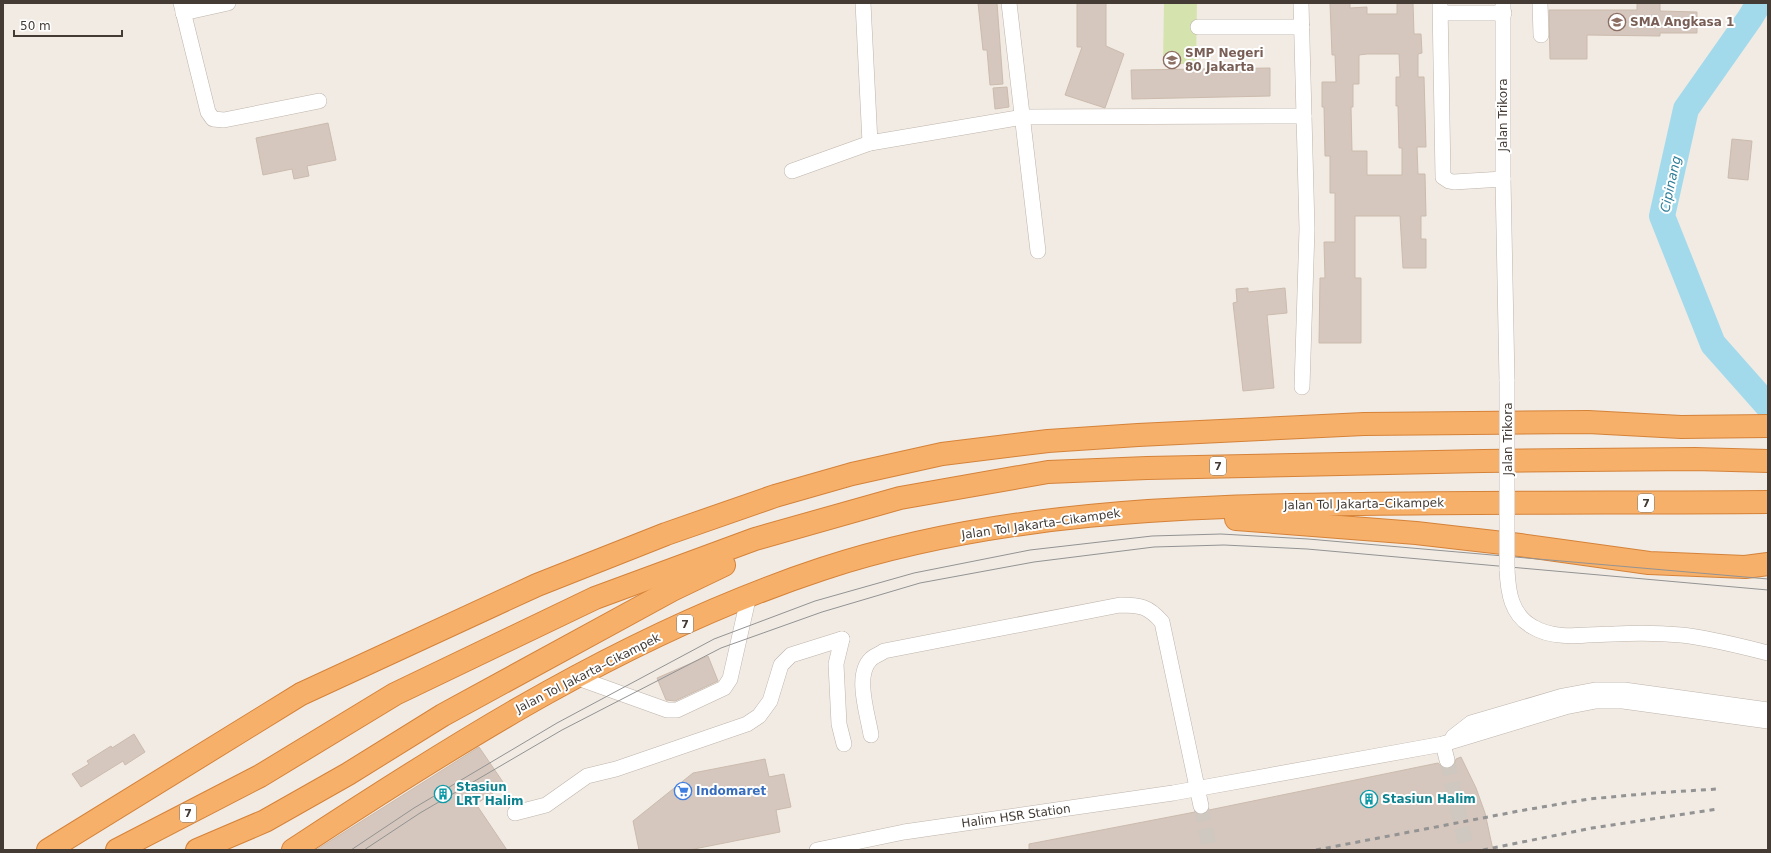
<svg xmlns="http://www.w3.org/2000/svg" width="1771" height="853" viewBox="0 0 1771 853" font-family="'DejaVu Sans',sans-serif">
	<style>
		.green { fill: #d5e4ae }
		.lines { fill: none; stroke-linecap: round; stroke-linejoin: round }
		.river { stroke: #a2daec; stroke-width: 26 }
		.building { fill: #d5c7bd; stroke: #ccbbad; fill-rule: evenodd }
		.minor-tunnel { stroke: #cec8c1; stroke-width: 15; stroke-dasharray: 15 8; stroke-linecap: butt }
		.minor-casing { stroke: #bfb4aa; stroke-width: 16 }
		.highway-casing { stroke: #d58239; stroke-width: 24 }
		.minor { stroke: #fff; stroke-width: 15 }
		.highway { stroke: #f7b069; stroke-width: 22 }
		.tram { stroke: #939393; stroke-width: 1 }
		.rail { stroke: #939393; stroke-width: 3; stroke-dasharray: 5 5; stroke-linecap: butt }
		.minor-bridge-casing { stroke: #bfb4aa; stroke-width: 16; stroke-linecap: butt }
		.minor-bridge { stroke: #fff; stroke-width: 15 }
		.labels { text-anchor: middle; stroke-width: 4; stroke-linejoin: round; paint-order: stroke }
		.shield { fill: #fff; stroke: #7b7671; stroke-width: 1 }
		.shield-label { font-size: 11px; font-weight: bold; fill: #433b34 }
		.education-label { font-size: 12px; font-weight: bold; fill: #785e54; stroke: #fff; text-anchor: start }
		.street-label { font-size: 12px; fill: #433b34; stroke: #fff }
		.culture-label { font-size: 12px; font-weight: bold; fill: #0d838f; stroke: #fff; text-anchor: start }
		.shop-label { font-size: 12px; font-weight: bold; fill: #366cbe; stroke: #fff; text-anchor: start }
		.water-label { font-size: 13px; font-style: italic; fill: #307f9a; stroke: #fff }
	</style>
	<rect width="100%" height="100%" fill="#f1ebe4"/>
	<path class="green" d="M 1164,3 L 1197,4 L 1196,64 L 1163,64 Z"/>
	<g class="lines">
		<path class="river" d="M 1759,3 L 1750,18 L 1686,109 L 1662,216 L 1713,344 L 1768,406"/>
	</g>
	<g class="building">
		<path d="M 978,3 L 997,3 L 1003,84 L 990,85 L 987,50 L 983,50 Z"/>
		<path d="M 1077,3 L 1106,3 L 1106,46 L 1124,54 L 1105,108 L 1065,95 L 1082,47 L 1077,47 Z"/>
		<path d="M 1330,3 L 1350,3 L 1350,8 L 1367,7 L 1367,14 L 1397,14 L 1397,3 L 1413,3 L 1414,34 L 1421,34 L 1422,53 L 1418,54 L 1418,77 L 1424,77 L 1426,147 L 1417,147 L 1418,174 L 1425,174 L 1426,216 L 1421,216 L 1421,239 L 1426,239 L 1426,268 L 1403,268 L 1400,216 L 1355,216 L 1355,278 L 1361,278 L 1361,343 L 1319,343 L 1320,278 L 1325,278 L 1324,242 L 1335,242 L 1335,193 L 1330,193 L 1330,156 L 1325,156 L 1324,107 L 1322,107 L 1322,82 L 1336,82 L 1335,55 L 1332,55 ZM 1367,54 L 1399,54 L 1400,77 L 1396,77 L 1396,106 L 1398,106 L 1399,148 L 1402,148 L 1402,175 L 1367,175 L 1367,151 L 1352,151 L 1351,107 L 1353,107 L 1353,84 L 1359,84 L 1359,55 Z"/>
		<path d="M 1637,3 L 1660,3 L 1660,11 L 1697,12 L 1697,33 L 1660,33 L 1660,36 L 1587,35 L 1587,59 L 1550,59 L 1549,10 L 1637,10 Z"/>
		<path d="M 1270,68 L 1270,96 L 1132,99 L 1131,70 Z"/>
		<path d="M 1007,87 L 1009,107 L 995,109 L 993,88 Z"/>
		<path d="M 328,123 L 336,160 L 307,166 L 309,176 L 294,179 L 292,169 L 263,175 L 256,138 Z"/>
		<path d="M 1732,139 L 1752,141 L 1748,180 L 1728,178 Z"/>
		<path d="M 1248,288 L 1248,292 L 1285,288 L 1287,313 L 1267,315 L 1274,388 L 1243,391 L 1233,303 L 1237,302 L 1236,289 Z"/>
		<path d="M 708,656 L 718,681 L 675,701 L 666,700 L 657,678 Z"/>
		<path d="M 134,734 L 145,752 L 125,765 L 123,761 L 81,787 L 72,774 L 89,764 L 87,761 L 111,746 L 112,748 Z"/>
		<path d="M 479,747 L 505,785 L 476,804 L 507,850 L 316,850 Z"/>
		<path d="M 1461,757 L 1476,788 L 1485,813 L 1493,850 L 1029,850 L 1029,844 L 1195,812 L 1202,815 L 1209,810 L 1438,763 L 1444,768 L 1449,769 L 1454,766 L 1456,759 Z"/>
		<path d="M 765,759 L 769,777 L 784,774 L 791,807 L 776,810 L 780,832 L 689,850 L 639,850 L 633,821 L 693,773 Z"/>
	</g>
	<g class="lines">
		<g class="minor-tunnel">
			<path d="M 1447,760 L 1467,850"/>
			<path d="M 1201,806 L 1210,850"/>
		</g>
		<defs>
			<g id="minor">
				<path d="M 181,3 L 208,112 L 213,119 L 224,120 L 319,101"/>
				<path d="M 863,3 L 870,143"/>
				<path d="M 1009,3 L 1038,251"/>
				<path d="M 1301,3 L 1307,229 L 1302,387"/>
				<path d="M 1440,3 L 1443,177 L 1449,181 L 1454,182 L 1503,179"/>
				<path d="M 1503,3 L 1503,179 L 1507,381"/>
				<path d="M 1540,3 L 1541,35"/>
				<path d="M 183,13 L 228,3"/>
				<path d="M 1441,13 L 1504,13"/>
				<path d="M 1198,27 L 1302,27"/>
				<path d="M 792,171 L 870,143 L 1023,117 L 1304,116"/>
				<path d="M 1507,569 C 1508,592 1511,615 1533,627 C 1556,641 1588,634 1614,634 C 1636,633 1659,633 1681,635 C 1710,638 1740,646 1768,653"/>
				<path d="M 842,639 L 836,664 L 839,724 L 844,744"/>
				<path d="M 575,677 L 667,710 L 677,710 L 724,688 L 730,679 L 749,595"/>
				<path d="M 871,735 C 868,715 854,675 871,659 C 874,656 880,654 884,651 L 1120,605 C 1140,605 1148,606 1162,622 L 1201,806"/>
				<path d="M 1453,737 L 1471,723 L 1563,696 L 1595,690 L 1624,690 L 1768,710"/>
				<path d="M 1443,744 L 1447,760"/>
				<path d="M 515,813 L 546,805 L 587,776 L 616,769 L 747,724 L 759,716 L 770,701 L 781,665 L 791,655 L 842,639"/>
				<path d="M 817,850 L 904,832 L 1173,793 L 1443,744 L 1565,707 L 1596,701 L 1623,701 L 1768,721"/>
			</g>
			<g id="highway">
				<path d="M 1236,519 L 1416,533 L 1520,545 L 1649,563 L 1745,567 L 1768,564"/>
				<path d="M 48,850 L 301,694 L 537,585 L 666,534 L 775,496 L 852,474 L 942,454 L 1048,441 L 1138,435 L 1364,424 L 1588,422 L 1681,427 L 1768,426"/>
				<path d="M 117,850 L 260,776 L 395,694 L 595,598 L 755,539 L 900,498 L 1048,472 L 1147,468 L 1483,461 L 1695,459 L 1768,461"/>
				<path d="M 197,850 L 265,821 L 348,774 L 443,715 L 672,590 L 724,565"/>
				<path d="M 293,850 C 460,740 631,632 822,569 C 996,512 1181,506 1362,504 C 1497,502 1633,503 1768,502"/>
			</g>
		</defs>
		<use href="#minor" class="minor-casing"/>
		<use href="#highway" class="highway-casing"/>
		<use href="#minor" class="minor"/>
		<use href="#highway" class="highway"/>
		<g class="tram">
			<path d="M 351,850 L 414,808 L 557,723 L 714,639 L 815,601 L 914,573 L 1030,550 L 1152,536 L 1221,534 L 1308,539 L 1768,579"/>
			<path d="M 364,850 L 420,813 L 562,730 L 721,648 L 822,612 L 920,583 L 1034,562 L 1154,547 L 1224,545 L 1307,549 L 1768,590"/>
		</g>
		<g class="rail">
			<path d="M 1316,850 L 1519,811 L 1589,799 L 1654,793 L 1717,789"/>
			<path d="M 1483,850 L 1592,828 L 1718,809"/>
		</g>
		<defs>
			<path id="minor-bridge" d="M 1507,569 L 1507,381"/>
		</defs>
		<use href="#minor-bridge" class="minor-bridge-casing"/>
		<use href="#minor-bridge" class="minor-bridge"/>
	</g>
	<defs>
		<symbol id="school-ring" viewBox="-11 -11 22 22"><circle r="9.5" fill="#fff" stroke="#8d6e63" stroke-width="1.5"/><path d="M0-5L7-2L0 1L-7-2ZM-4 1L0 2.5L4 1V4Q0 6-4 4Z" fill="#8d6e63"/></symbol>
		<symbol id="supermarket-ring" viewBox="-11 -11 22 22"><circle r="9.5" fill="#fff" stroke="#3f7fe0" stroke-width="1.5"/><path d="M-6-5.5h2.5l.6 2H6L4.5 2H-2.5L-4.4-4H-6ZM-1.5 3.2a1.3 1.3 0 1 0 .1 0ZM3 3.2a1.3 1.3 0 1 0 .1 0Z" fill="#3f7fe0"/></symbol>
		<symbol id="building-ring" viewBox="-11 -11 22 22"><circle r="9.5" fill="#fff" stroke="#0f9aa8" stroke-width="1.5"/><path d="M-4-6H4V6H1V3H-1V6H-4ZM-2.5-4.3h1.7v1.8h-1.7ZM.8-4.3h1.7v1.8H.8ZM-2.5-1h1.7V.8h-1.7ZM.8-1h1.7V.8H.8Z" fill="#0f9aa8"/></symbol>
	</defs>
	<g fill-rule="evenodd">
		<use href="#school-ring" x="1607" y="12" width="20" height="20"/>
		<use href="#school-ring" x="1162" y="50" width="20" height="20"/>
		<use href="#supermarket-ring" x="673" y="781" width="20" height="20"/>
		<use href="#building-ring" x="433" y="784" width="20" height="20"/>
		<use href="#building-ring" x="1359" y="789" width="20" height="20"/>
	</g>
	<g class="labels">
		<g class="shield">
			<rect x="1210" y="457" width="16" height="18" rx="3"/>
			<rect x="1638" y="494" width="16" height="18" rx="3"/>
			<rect x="677" y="615" width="16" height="18" rx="3"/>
			<rect x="180" y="804" width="16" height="18" rx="3"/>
		</g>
		<g class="shield-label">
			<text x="1218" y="470">7</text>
			<text x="1646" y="507">7</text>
			<text x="685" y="628">7</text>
			<text x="188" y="817">7</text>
		</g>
		<g class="education-label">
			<text x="1630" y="26">SMA Angkasa 1</text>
			<text x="1185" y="57">SMP Negeri<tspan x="1185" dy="14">80 Jakarta</tspan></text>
		</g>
		<g class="street-label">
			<text transform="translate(1503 115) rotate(-90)" y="4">Jalan Trikora</text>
			<text transform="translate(1508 439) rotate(-90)" y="4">Jalan Trikora</text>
			<text transform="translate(1364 504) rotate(-1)" y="4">Jalan Tol Jakarta–Cikampek</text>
			<text transform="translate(1041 524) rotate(-8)" y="4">Jalan Tol Jakarta–Cikampek</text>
			<text transform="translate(588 673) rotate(-27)" y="4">Jalan Tol Jakarta–Cikampek</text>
			<text transform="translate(1016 816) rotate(-8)" y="4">Halim HSR Station</text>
		</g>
		<g class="culture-label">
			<text x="456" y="791">Stasiun<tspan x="456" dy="14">LRT Halim</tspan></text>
			<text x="1382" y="803">Stasiun Halim</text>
		</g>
		<g class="shop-label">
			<text x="696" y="795">Indomaret</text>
		</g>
		<g class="water-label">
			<text transform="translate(1670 184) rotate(-78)" y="5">Cipinang</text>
		</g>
	</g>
	<rect width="1771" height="853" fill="none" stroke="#433b34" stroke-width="8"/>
	<path d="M14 30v6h108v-6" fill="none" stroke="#433b34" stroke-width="2"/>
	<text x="20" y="30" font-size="12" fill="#433b34" stroke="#ffffff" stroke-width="3" paint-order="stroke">50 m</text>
</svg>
